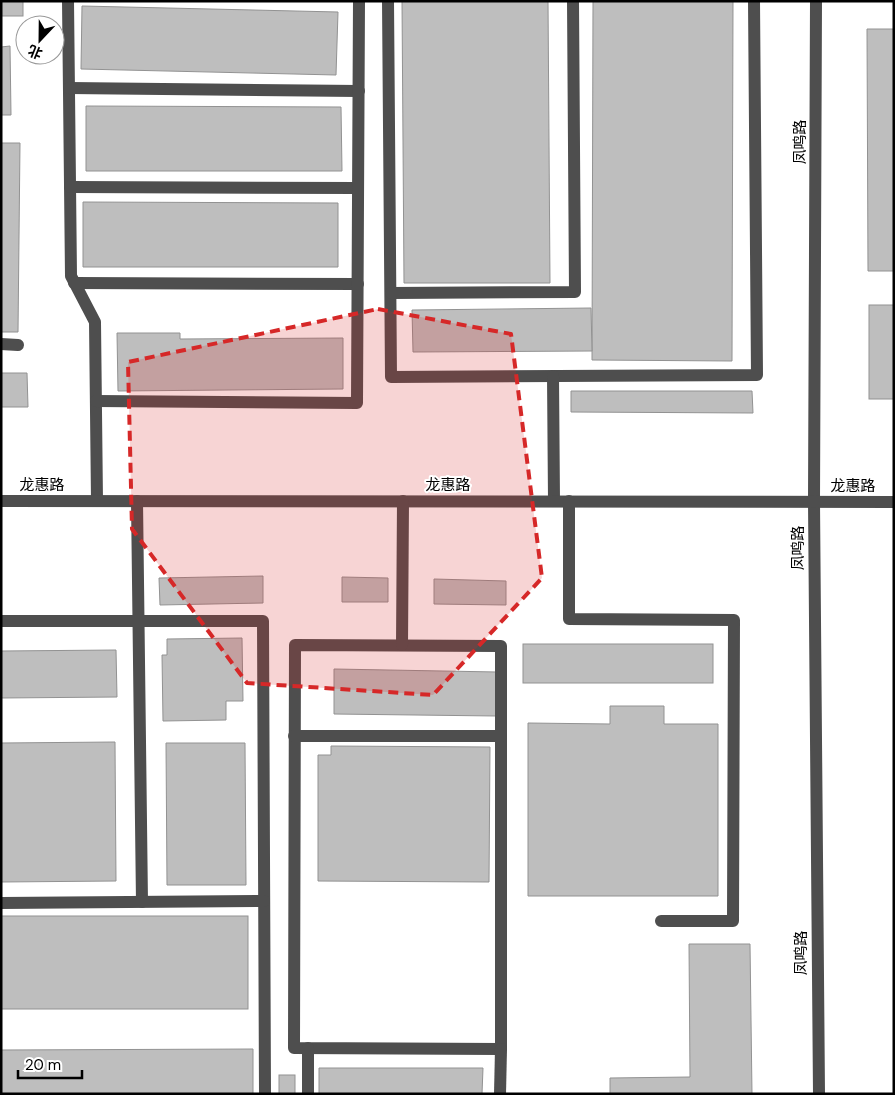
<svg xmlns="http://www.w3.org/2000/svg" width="895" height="1095" viewBox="0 0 895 1095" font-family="'DM Sans','Noto Sans SC',sans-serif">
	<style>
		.building { fill: #bebebe; stroke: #929292 }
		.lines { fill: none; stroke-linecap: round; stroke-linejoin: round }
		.minor { stroke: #4e4e4e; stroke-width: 12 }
		.marked { fill: #d62828; fill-opacity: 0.2; stroke: #d62828; stroke-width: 4; stroke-dasharray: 10 6; stroke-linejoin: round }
		.labels { text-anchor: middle; stroke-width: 4; stroke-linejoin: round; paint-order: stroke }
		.street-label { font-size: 15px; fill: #000; stroke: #fff }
	</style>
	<rect width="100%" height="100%" fill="#fff"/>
	<g class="building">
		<rect x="1" y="1" width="22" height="15"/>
		<path d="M 402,1 L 548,1 L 550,283 L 404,283 Z"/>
		<path d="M 593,1 L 733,1 L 732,361 L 592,360 Z"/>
		<path d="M 82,6 L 338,12 L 336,75 L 81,69 Z"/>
		<path d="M 867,29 L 894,29 L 894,271 L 868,271 Z"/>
		<path d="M 10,46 L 11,115 L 1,115 L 1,47 Z"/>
		<path d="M 86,106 L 341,107 L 342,171 L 86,171 Z"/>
		<path d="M 1,143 L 20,143 L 18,332 L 1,332 Z"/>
		<path d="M 83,202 L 338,203 L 338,267 L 83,267 Z"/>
		<rect x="869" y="305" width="25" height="94"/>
		<path d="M 591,308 L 592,351 L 413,352 L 412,310 Z"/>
		<path d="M 117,333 L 180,333 L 180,339 L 343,338 L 343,389 L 118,391 Z"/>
		<path d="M 1,373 L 27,373 L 28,407 L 1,407 Z"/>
		<path d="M 571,391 L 752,391 L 753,413 L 571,412 Z"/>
		<path d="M 263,576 L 263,603 L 160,605 L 159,578 Z"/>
		<path d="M 342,577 L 388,578 L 388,602 L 342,602 Z"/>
		<path d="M 434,579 L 506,581 L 506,605 L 434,604 Z"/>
		<path d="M 242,638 L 243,701 L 226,701 L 226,720 L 163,721 L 162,655 L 167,655 L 167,639 Z"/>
		<rect x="523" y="644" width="190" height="39"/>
		<path d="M 116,650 L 117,697 L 1,698 L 1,651 Z"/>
		<path d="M 334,669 L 497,672 L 496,716 L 334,714 Z"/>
		<path d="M 610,706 L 664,706 L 664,724 L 718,724 L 718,896 L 528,896 L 528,723 L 610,724 Z"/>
		<path d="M 115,742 L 116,881 L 1,882 L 1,743 Z"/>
		<path d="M 166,743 L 245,743 L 246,885 L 167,885 Z"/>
		<path d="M 331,746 L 490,747 L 489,882 L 318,881 L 318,755 L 331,755 Z"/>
		<rect x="1" y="916" width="247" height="93"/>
		<path d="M 689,944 L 750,944 L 752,1094 L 610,1094 L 610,1078 L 690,1077 Z"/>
		<path d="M 253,1049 L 253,1094 L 1,1094 L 1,1050 Z"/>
		<path d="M 319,1068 L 483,1068 L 482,1094 L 319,1094 Z"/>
		<rect x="279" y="1075" width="16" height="19"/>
	</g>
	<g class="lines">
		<g class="minor">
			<path d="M 68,1 L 71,276 L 95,322 L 97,501"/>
			<path d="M 388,1 L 391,377 L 757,375 L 754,1"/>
			<path d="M 816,1 L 814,502 L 819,1094"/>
			<path d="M 69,88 L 359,91"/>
			<path d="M 70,187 L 358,188"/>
			<path d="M 74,283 L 358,284"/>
			<path d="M 391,293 L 575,292 L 573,1"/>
			<path d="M 1,344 L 18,345"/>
			<path d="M 553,376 L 554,501"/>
			<path d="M 96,401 L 357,403 L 359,1"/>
			<path d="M 1,501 L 894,502"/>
			<path d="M 137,501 L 142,902"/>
			<path d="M 569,501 L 569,619 L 734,620 L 733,921 L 661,921"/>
			<path d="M 1,621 L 263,621 L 265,1094"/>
			<path d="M 295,645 L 501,646 L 501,1049 L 294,1048 Z"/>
			<path d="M 402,645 L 403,501"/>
			<path d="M 294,736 L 501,736"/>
			<path d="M 1,903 L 264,901"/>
			<path d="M 308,1094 L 308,1048"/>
			<path d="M 500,1094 L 501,1049"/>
		</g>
	</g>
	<path class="marked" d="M 378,309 L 511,334 L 542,578 L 433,695 L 247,683 L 132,529 L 128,362 Z"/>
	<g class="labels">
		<g class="street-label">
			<text transform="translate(800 142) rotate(-90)" y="5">凤鸣路</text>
			<text x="42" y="490">龙惠路</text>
			<text x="448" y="490">龙惠路</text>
			<text x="853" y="491">龙惠路</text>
			<text transform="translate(798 548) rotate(-90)" y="5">凤鸣路</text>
			<text transform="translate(801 953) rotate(-90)" y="5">凤鸣路</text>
		</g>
	</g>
	<rect width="895" height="1095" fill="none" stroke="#000000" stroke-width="5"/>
	<g transform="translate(40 40) rotate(202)"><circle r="24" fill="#ffffff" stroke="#999999"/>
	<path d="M0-4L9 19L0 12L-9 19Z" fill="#000000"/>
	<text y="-8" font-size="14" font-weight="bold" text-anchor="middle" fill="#000000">北</text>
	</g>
	<path d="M18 1070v8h64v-8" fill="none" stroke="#000000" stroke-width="2.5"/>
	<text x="25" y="1070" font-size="15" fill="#000000" stroke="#ffffff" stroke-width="4" paint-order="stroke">20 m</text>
</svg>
